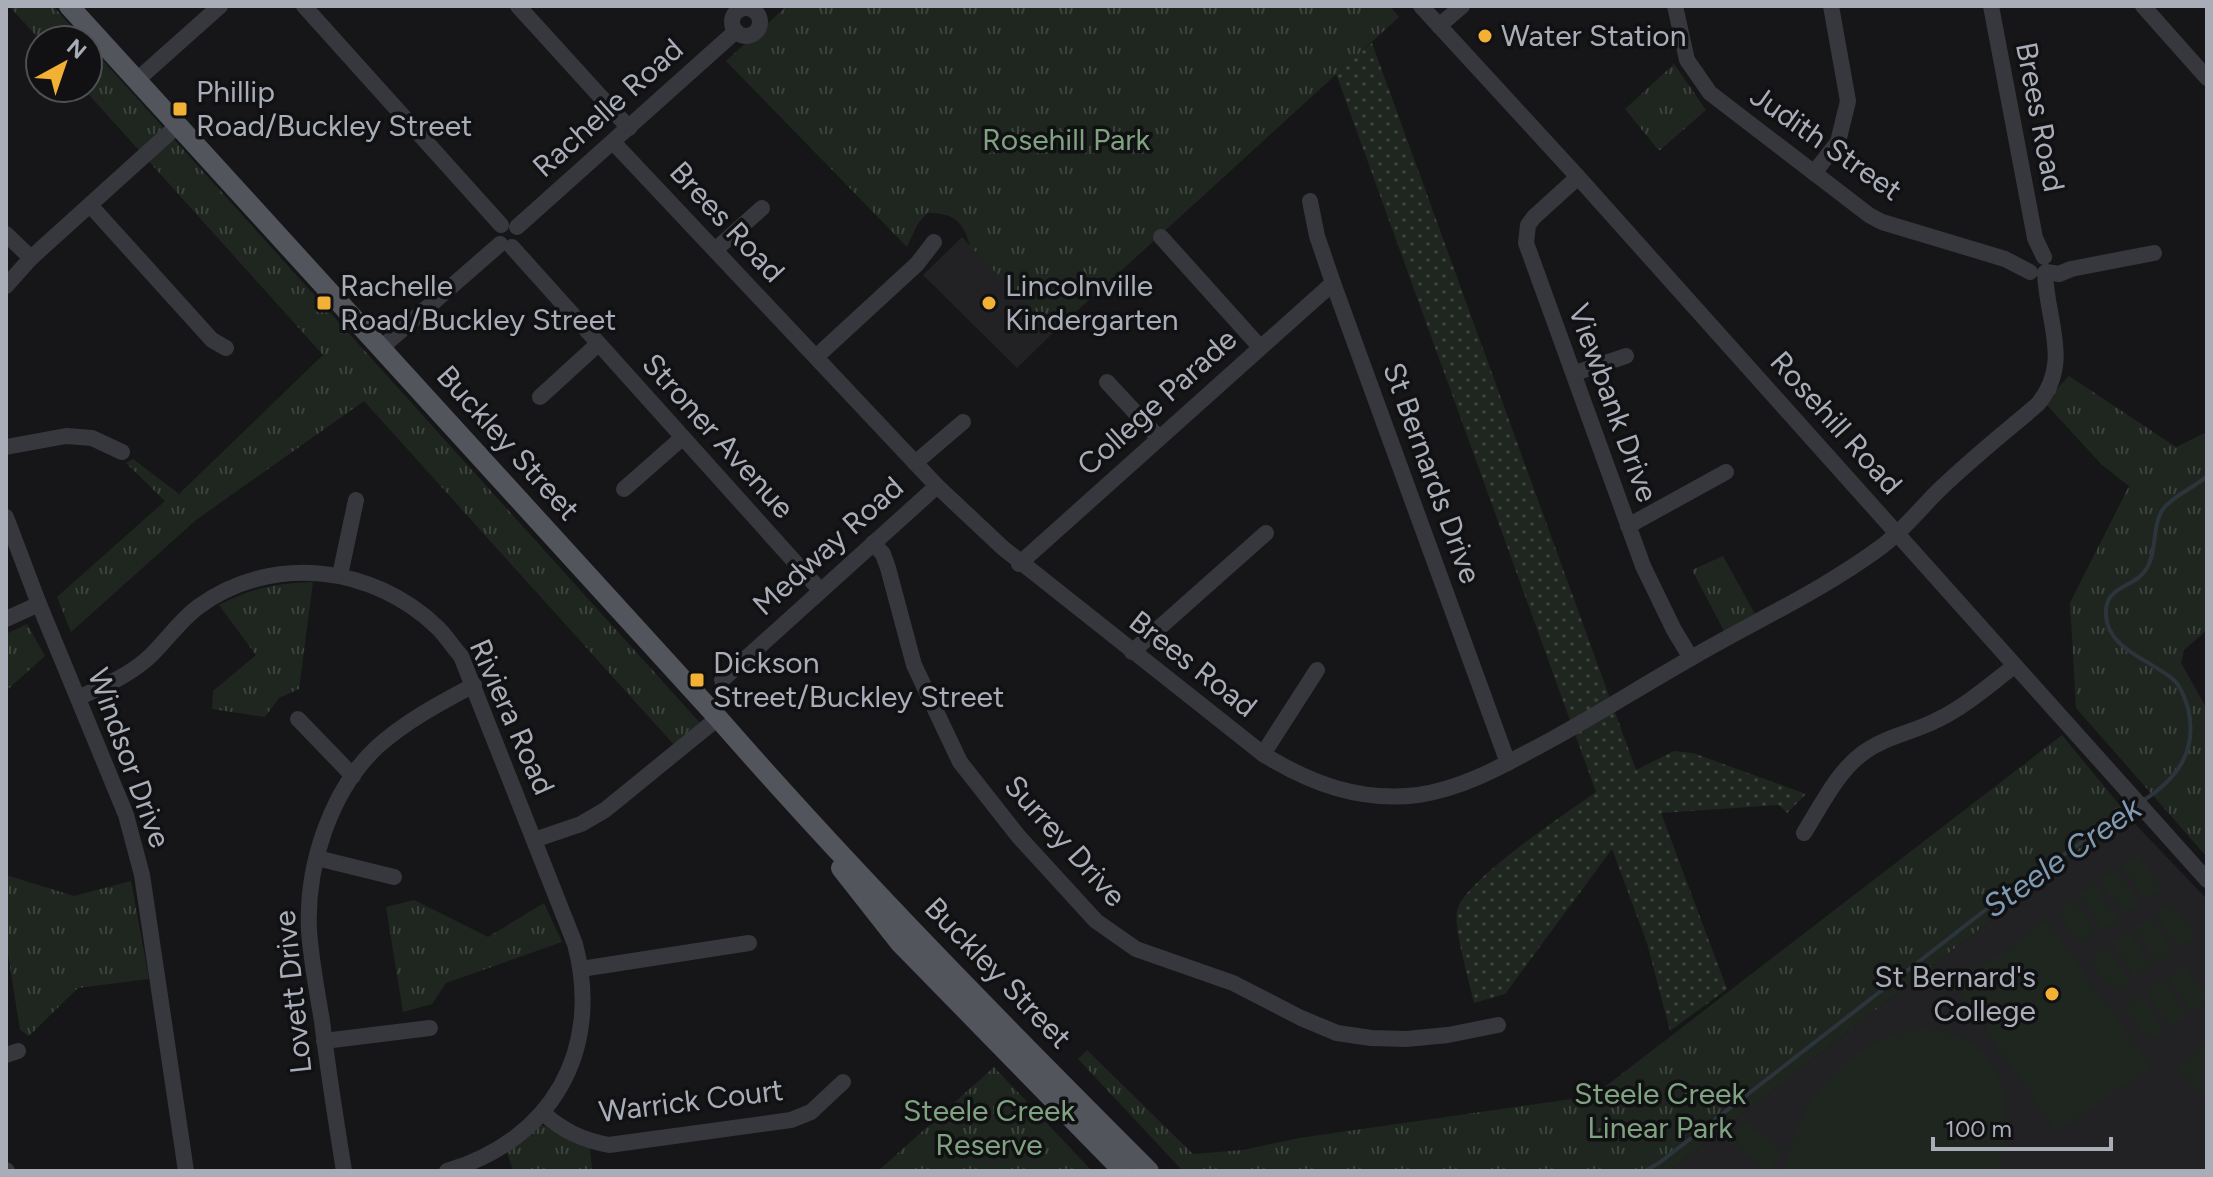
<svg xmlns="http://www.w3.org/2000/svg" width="2213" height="1177" viewBox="0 0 2213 1177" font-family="Figtree,sans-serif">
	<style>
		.built { fill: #222225 }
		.grass { fill: url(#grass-dots) }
		.park { fill: url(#park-tufts) }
		.pitch { fill: #1e261f }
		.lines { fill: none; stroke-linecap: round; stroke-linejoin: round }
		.stream { stroke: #2c353c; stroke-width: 4 }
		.minor { stroke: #37383d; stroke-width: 16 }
		.major { stroke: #53555c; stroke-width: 20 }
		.poi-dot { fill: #f2b134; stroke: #111113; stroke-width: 3 }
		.labels { text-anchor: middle; stroke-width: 7; stroke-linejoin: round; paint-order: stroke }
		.poi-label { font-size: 30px; fill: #a8adb8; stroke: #111113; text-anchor: start }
		.street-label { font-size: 30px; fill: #a8adb8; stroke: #111113 }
		.park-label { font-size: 30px; fill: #7fa381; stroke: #111113 }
		.water-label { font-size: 32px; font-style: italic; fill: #7f9bb3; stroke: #111113 }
	</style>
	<defs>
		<pattern id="grass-dots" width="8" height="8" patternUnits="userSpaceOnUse" patternTransform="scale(2)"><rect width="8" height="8" fill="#1e261f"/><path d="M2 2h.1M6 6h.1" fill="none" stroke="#3c433d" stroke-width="1.8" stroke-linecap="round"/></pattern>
		<pattern id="park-tufts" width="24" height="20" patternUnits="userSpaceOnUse" patternTransform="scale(2)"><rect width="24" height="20" fill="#1e261f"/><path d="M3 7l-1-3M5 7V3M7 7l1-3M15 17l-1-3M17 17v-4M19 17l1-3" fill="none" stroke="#3c433d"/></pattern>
	</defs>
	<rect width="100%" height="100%" fill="#161618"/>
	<g class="built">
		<path d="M 962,237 L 1054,332 L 1017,368 L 923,275 Z"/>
		<path d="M 2136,825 L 2207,899 L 2207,1171 L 1669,1171 L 2064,863 Z"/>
	</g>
	<path class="grass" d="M 1372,43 L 1636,770 L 1674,751 L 1693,753 L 1806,794 L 1787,813 L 1779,805 L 1661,813 L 1727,989 L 1670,1031 L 1647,943 L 1612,849 L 1505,994 L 1474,1003 C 1470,984 1453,927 1457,911 C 1463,881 1568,812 1596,792 L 1335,71 Z"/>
	<g class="park">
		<path d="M 9,6 L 53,6 L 84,40 L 40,40 Z"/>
		<path d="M 787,6 L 1390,6 L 1399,17 L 1054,332 L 970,246 C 963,220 953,213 927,213 L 917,225 L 907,247 L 726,61 Z"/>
		<path d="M 88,44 L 701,724 L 676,747 L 364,401 L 196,520 L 71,632 L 57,597 L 165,501 L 126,463 L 133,459 L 179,494 L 323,355 L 83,88 L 88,88 Z"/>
		<path d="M 1674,64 L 1706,110 L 1659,151 L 1625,109 Z"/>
		<path d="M 2069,376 L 2176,447 L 2207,432 L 2207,630 L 2184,650 L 2181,663 L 2207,709 L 2207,857 L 2076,708 L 2070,603 L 2129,486 L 2102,465 L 2044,402 Z"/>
		<path d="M 1723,556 L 1755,614 L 1724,631 L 1692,570 Z"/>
		<path d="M 313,582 L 299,689 L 279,698 L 265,717 L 212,709 L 213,691 L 256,655 L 219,605 C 254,587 274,584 313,582 Z"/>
		<path d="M 27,624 L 45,656 L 6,691 L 6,634 Z"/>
		<path d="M 2062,735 L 2136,825 L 2064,863 L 1669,1171 L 1183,1171 L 1078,1059 L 1087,1050 L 1193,1154 L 1243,1150 L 1299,1138 L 1593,1096 Z"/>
		<path d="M 6,875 L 74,896 L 131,881 L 149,979 L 78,988 L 29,1036 L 20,1030 L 6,941 Z"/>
		<path d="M 414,900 L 488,937 L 544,903 L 562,942 L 446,983 L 432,1004 L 403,1012 L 386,907 Z"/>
		<path d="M 994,1067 L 1092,1171 L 878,1171 Z"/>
		<path d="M 540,1124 L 590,1147 L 592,1171 L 513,1171 L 507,1152 Z"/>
	</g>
	<g class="pitch">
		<path d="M 2138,854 L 2162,889 L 2146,900 L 2121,865 Z"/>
		<path d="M 2116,869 L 2140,904 L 2124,915 L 2100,880 Z"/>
		<path d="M 2094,883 L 2119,919 L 2103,930 L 2078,895 Z"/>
		<path d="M 2073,899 L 2097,934 L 2081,945 L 2057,910 Z"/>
		<path d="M 2171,902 L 2196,937 L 2180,948 L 2155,913 Z"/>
		<path d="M 2150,917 L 2174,952 L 2158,963 L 2134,928 Z"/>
		<path d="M 2047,920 L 2151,1067 L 2057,1132 L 1954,986 Z"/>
		<path d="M 2128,932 L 2153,967 L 2136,978 L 2112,943 Z"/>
		<path d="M 2106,947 L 2131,982 L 2115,993 L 2090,958 Z"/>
		<path d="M 2184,965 L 2207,999 L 2192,1011 L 2168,977 Z"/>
		<path d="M 2162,980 L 2187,1015 L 2170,1027 L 2146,992 Z"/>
		<path d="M 2141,995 L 2165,1030 L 2149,1041 L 2124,1007 Z"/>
		<path d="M 1919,1029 C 2000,1030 2021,1104 1998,1171 L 1786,1171 C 1795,1101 1848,1040 1919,1029 Z"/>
		<path d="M 2207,1040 L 2207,1101 L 2177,1067 Z"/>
		<path d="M 1744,1121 L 1784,1151 L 1768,1171 L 1728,1142 Z"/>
	</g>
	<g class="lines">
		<g class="stream">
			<path d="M 2144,800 C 2178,778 2198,750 2188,708 C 2185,698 2182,689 2175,681 C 2154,661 2107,650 2106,615 C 2104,584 2135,589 2147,568 C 2157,552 2152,525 2163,509 C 2174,495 2194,488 2207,476"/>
			<path d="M 1645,1171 L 1659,1163 L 1997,901 L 2082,842 L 2098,828 L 2133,807"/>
		</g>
		<g class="minor">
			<path d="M 304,6 L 501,225"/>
			<path d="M 518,6 L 629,128"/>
			<path d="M 1421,6 L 1578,177 L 2207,880"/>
			<path d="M 1675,6 L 1687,60 L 1710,93 L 1869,215 L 1882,222 L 2005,259 L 2030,272"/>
			<path d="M 1991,6 L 2035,238 L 2044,257"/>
			<path d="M 2143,6 L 2207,78"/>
			<circle cx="746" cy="22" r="14"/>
			<path d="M 1439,26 L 1462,6"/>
			<path d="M 137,80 L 220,6"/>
			<path d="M 613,142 L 937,486 L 1003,548 L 1263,754 C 1311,784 1361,802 1418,795 C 1459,789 1495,770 1530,751 C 1586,722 1638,688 1693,657 C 1755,621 1823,590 1881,547 C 1901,532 1916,514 1933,496 C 1966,463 2003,434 2038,404 C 2072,362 2047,323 2045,273"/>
			<path d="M 1814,173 L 1838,142 L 1848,101 L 1831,6"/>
			<path d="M 1578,177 L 1534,217 L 1528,225 L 1526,243 L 1643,566 L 1674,630 L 1691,658"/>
			<path d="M 1310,201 L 1317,236 L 1333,283 L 1508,763"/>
			<path d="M 90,205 L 212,340 L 226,348"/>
			<path d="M 517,227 L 736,31"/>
			<path d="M 6,234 L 31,258"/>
			<path d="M 1161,237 L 1260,347"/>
			<path d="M 512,247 L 820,590"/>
			<path d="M 715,250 L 762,208"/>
			<path d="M 2046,272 L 2059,274 L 2071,269 L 2154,253"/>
			<path d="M 6,286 L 31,258 L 177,126"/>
			<path d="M 381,348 L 500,244"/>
			<path d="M 816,357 L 917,264 L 934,242"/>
			<path d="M 1575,373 L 1626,356"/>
			<path d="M 1107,382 L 1159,438"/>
			<path d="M 540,397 L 598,344"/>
			<path d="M 6,447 L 66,436 L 92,438 L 122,452"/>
			<path d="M 915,463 L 963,422"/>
			<path d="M 624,489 L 682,438"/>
			<path d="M 6,517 L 39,604 L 126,815 L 142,875 L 186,1171"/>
			<path d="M 1628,526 L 1726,472"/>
			<path d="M 873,543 L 883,554 L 888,568 L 914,665 L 960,762 L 1019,837 L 1096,921 L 1136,949 L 1233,983 L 1301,1018 L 1337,1033 L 1371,1038 L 1406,1039 L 1448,1035 L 1498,1025"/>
			<path d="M 1019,564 L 1333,283"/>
			<path d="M 340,575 L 356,500"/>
			<path d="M 6,619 L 39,604"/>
			<path d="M 1132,652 L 1266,533"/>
			<path d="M 722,680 L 937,486"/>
			<path d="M 78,698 C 102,687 126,677 147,659 C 165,643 178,622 198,607 C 271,553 373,565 438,628 C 446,636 453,647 461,656 L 575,944 C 603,1050 552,1140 447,1171"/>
			<path d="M 298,719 L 353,776"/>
			<path d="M 1263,754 L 1317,670"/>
			<path d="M 1804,833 C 1821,806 1837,772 1863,753 C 1886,736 1912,733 1937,720 C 1966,706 1988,686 2013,667"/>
			<path d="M 534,840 L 581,824 L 605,810 L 718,718"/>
			<path d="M 317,858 L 394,877"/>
			<path d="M 581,969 L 749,943"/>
			<path d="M 324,1041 L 430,1028"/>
			<path d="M 6,1055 L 18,1051"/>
			<path d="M 543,1113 C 563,1131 583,1140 609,1145 L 791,1120 L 811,1112 L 843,1082"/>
			<path d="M 6,1170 L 7,1171"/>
			<path d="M 344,1171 C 336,1121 328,1071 322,1021 C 317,991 311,960 309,930 C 306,867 330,791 377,747 C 406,721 440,703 474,685"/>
		</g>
		<g class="major">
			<path d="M 69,6 L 718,718 C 855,875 1002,1024 1149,1171"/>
			<path d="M 841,868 L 900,943 L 1123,1171"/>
		</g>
	</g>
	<g class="poi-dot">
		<circle cx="1485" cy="36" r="8"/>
		<rect x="172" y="101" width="16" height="16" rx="4"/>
		<rect x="316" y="295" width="16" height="16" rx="4"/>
		<circle cx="989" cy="303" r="8"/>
		<rect x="689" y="672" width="16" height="16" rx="4"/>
		<circle cx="2052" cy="994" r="8"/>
	</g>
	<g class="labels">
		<g class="poi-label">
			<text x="1501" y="46">Water Station</text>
			<text x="196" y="102">Phillip<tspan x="196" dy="34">Road/Buckley Street</tspan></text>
			<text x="340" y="296">Rachelle<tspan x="340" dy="34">Road/Buckley Street</tspan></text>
			<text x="1005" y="296">Lincolnville<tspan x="1005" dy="34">Kindergarten</tspan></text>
			<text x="713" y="673">Dickson<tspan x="713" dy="34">Street/Buckley Street</tspan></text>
			<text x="2036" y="987" text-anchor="end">St Bernard's<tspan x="2036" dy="34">College</tspan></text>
		</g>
		<g class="street-label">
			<text transform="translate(608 108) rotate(-42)" y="10">Rachelle Road</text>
			<text transform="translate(2040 117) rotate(79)" y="10">Brees Road</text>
			<text transform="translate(1826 143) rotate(35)" y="10">Judith Street</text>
			<text transform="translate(727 222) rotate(47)" y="10">Brees Road</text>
			<text transform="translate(1157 402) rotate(-42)" y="10">College Parade</text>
			<text transform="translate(1613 403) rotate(70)" y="10">Viewbank Drive</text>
			<text transform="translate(1836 423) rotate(48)" y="10">Rosehill Road</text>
			<text transform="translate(718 436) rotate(48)" y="10">Stroner Avenue</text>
			<text transform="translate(508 443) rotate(48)" y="10">Buckley Street</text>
			<text transform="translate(1432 473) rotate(70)" y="10">St Bernards Drive</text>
			<text transform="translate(828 546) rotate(-42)" y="10">Medway Road</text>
			<text transform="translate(1193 664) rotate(38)" y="10">Brees Road</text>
			<text transform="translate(512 717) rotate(66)" y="10">Riviera Road</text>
			<text transform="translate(129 758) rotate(70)" y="10">Windsor Drive</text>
			<text transform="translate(1065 841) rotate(48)" y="10">Surrey Drive</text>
			<text transform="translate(998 973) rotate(46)" y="10">Buckley Street</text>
			<text transform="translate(293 992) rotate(-96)" y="10">Lovett Drive</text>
			<text transform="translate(691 1101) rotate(-7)" y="10">Warrick Court</text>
		</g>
		<g class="park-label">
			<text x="1066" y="150">Rosehill Park</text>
			<text x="1660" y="1104">Steele Creek<tspan x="1660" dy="34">Linear Park</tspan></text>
			<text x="989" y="1121">Steele Creek<tspan x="989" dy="34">Reserve</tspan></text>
		</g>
		<g class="water-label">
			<text transform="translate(2062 857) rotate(-35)" y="11">Steele Creek</text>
		</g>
	</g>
	<rect width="2213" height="1177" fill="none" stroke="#a8adb8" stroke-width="16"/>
	<g transform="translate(64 64) rotate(40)"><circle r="38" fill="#111113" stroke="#4d4f55" stroke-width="2"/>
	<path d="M0-6L14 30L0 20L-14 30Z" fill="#f2b134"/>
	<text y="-12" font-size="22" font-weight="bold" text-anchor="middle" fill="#a8adb8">N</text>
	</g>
	<path d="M1933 1137v12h178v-12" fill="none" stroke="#a8adb8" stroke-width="4"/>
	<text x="1945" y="1137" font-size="24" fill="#a8adb8" stroke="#111113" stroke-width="6" paint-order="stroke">100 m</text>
</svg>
